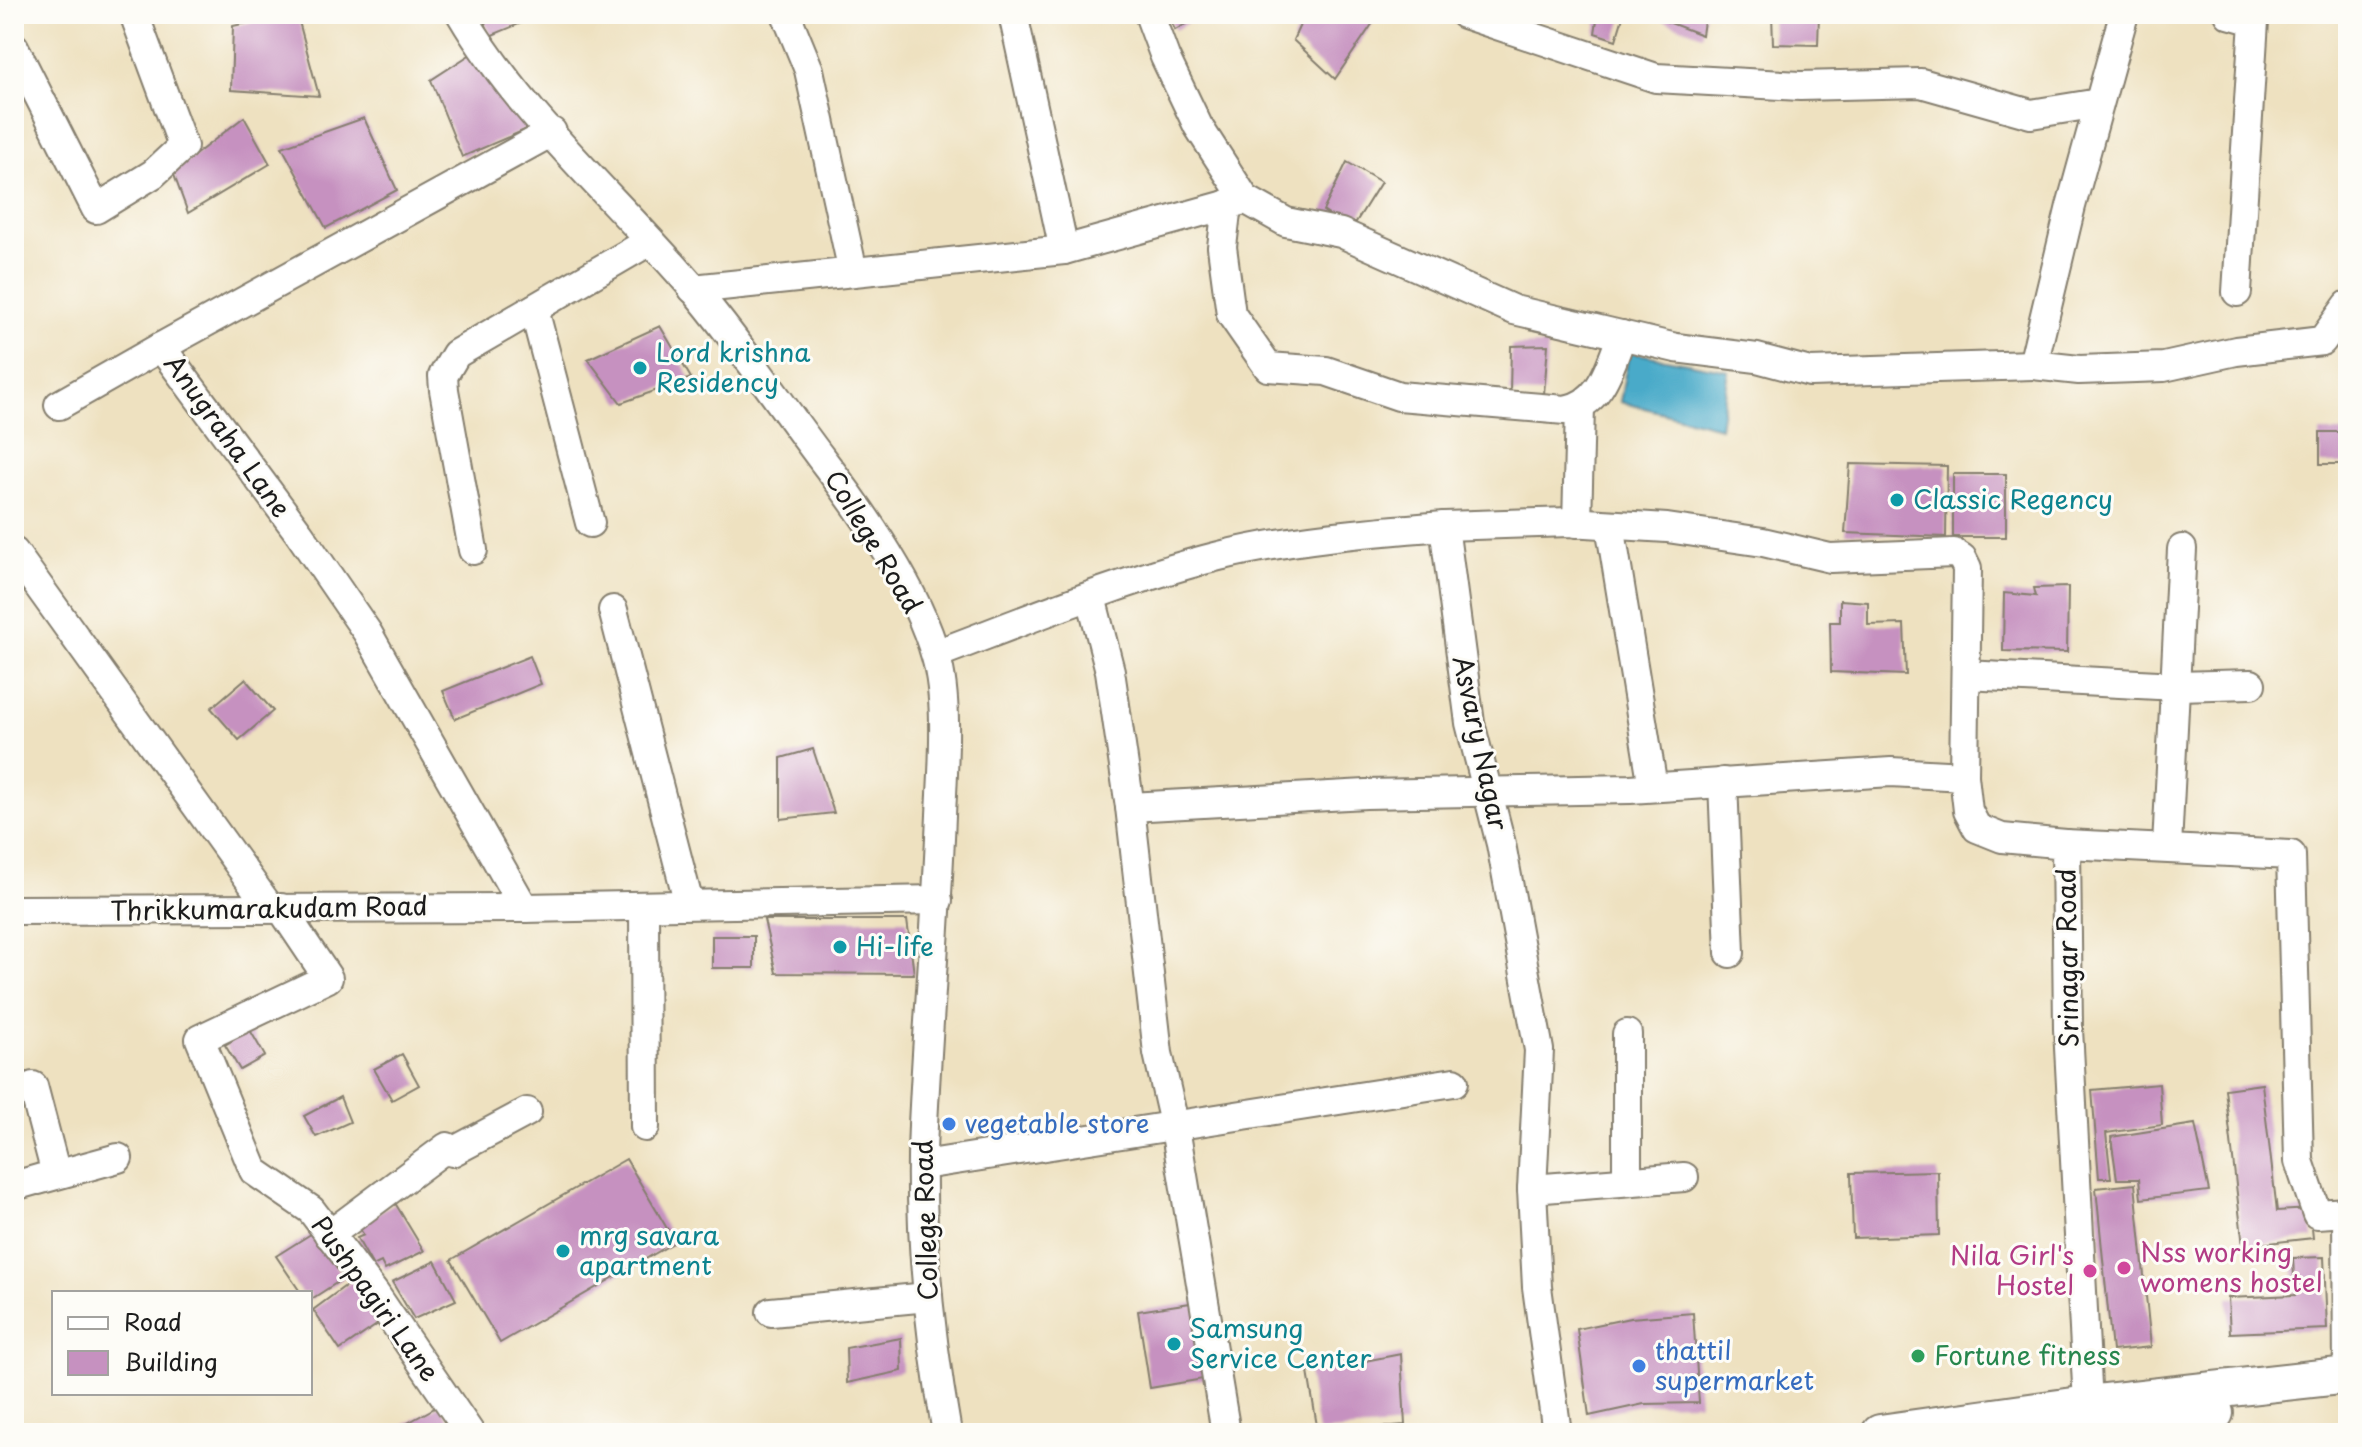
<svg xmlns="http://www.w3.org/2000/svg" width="2362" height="1447" viewBox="0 0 2362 1447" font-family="'Playpen Sans',sans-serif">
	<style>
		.water { fill: #4aaac9; stroke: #336372; stroke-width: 2 }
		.building { fill: #c691c0 }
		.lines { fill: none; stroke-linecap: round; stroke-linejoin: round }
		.minor-casing { stroke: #857e6e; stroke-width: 32 }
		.major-casing { stroke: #857e6e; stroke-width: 40 }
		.minor { stroke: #fff; stroke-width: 28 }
		.major { stroke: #fff; stroke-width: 36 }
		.culture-dot { fill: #0f9aa8; stroke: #fdfcf7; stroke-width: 3 }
		.shop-dot { fill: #3f7fe0; stroke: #fdfcf7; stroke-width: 3 }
		.hotel-dot { fill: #d1479c; stroke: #fdfcf7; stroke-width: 3 }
		.leisure-dot { fill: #2e9e5b; stroke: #fdfcf7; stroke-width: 3 }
		.labels { text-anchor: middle; stroke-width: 6; stroke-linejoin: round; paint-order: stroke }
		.culture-label { font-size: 26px; fill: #0d838f; stroke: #fdfcf7; text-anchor: start }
		.street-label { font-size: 26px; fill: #1c1c1c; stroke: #fdfcf7 }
		.shop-label { font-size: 26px; fill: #366cbe; stroke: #fdfcf7; text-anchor: start }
		.hotel-label { font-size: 26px; fill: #b23c85; stroke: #fdfcf7; text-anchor: start }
		.leisure-label { font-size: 26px; fill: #27864d; stroke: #fdfcf7; text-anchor: start }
	</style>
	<rect width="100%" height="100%" fill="#fdfcf7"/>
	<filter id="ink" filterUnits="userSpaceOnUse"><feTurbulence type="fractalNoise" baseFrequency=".0125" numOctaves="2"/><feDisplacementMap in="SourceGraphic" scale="16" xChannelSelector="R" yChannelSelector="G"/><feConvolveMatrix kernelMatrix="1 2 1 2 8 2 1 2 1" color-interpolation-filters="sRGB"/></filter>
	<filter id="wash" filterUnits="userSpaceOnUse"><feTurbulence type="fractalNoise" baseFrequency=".006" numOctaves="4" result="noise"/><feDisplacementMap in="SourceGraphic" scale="32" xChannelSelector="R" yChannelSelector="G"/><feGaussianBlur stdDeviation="1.8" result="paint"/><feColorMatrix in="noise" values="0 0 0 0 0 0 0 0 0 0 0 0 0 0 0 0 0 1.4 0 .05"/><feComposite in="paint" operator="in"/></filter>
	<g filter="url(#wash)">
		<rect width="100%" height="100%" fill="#eee1c0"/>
		<path class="water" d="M 1629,352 L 1729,371 L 1720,427 L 1620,402 Z"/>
		<g id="blocks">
			<g class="building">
				<path d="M 287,14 L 297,14 L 319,96 L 231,90 L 233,26 Z"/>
				<path d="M 482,14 L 543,14 L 490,36 Z"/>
				<path d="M 1167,14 L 1203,14 L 1175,30 Z"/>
				<path d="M 1305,14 L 1379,14 L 1335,79 L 1293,40 Z"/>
				<path d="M 1598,14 L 1624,14 L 1616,40 L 1595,33 Z"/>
				<path d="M 1658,14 L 1705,14 L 1702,35 L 1657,18 Z"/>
				<path d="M 1772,14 L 1819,14 L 1818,45 L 1773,44 Z"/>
				<path d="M 474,52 L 534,126 L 462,157 L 431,80 Z"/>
				<path d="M 244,117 L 270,164 L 188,213 L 173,172 Z"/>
				<path d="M 364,118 L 397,190 L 326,228 L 282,147 Z"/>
				<path d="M 1347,162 L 1381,182 L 1351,230 L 1323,211 Z"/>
				<path d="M 660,326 L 691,378 L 621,403 L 588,359 Z"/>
				<path d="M 1548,345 L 1544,394 L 1510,393 L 1511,346 Z"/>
				<rect x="2320" y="432" width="28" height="32"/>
				<path d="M 1850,464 L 1947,466 L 1946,537 L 1845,533 Z"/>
				<rect x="1953" y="474" width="53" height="63"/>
				<path d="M 2068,587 L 2067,652 L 2003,651 L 2004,593 L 2036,596 L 2034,588 Z"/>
				<path d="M 1840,600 L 1868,602 L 1868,625 L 1904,624 L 1906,675 L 1831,672 L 1830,622 L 1840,622 Z"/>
				<path d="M 530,656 L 541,684 L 455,719 L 443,691 Z"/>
				<path d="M 245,679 L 273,711 L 239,740 L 211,708 Z"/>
				<path d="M 813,749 L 834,813 L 781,819 L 781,758 Z"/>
				<path d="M 764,920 L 907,920 L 914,974 L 776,973 Z"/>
				<rect x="712" y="936" width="42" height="32"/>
				<path d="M 250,1030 L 265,1056 L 240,1070 L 225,1045 Z"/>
				<path d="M 402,1054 L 419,1085 L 392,1100 L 374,1069 Z"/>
				<path d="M 2159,1084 L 2162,1125 L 2106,1133 L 2111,1178 L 2099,1178 L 2092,1090 Z"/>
				<path d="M 2262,1084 L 2277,1211 L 2310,1209 L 2313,1238 L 2243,1246 L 2225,1089 Z"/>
				<path d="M 340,1097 L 350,1122 L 316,1137 L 304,1116 Z"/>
				<path d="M 2195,1124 L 2209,1191 L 2141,1199 L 2139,1179 L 2117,1179 L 2111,1137 Z"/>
				<path d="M 626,1159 L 675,1242 L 500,1343 L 451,1260 Z"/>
				<path d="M 1938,1171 L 1939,1235 L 1853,1238 L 1851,1173 Z"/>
				<path d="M 2135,1184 L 2151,1347 L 2112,1351 L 2096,1188 Z"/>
				<path d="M 395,1203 L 424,1251 L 385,1270 L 381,1262 L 373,1266 L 357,1238 L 364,1235 L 357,1225 Z"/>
				<path d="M 314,1232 L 344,1278 L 310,1300 L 310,1293 L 301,1293 L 276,1256 Z"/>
				<path d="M 2324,1257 L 2327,1329 L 2230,1333 L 2228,1298 L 2295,1295 L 2293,1258 Z"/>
				<path d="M 435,1261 L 456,1300 L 414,1319 L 392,1282 Z"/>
				<path d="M 352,1281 L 381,1322 L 340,1350 L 313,1310 Z"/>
				<path d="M 1197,1302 L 1209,1378 L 1150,1388 L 1138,1311 Z"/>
				<path d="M 1693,1313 L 1699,1403 L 1644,1404 L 1589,1416 L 1577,1329 L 1630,1318 Z"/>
				<path d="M 901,1338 L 902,1371 L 847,1383 L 846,1348 Z"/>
				<path d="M 1401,1354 L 1405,1425 L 1318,1432 L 1308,1372 Z"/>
				<path d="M 440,1405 L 456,1433 L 397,1433 L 395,1430 Z"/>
			</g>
		</g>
	</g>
	<g filter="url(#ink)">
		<use href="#blocks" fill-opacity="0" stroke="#857e6e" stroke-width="2"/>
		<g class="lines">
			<defs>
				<g id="minor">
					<path d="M 461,14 C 521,116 615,197 692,287 C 738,341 778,401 821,458 C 864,514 917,589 936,657 C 949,701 943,768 941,815 C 937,918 928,1021 923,1125 C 918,1228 929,1332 947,1433"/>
					<path d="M 786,14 L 809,70 L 853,272"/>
					<path d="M 1013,14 L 1064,250"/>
					<path d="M 1149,14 L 1165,57 L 1198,126 L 1245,199 L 1286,222 L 1341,233 L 1514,310 L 1676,348 L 1757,358 L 1810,372 L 2033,365"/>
					<path d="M 1464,14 L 1656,78 L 1800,86 L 1921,83 L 2031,114 L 2099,103"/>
					<path d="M 2124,14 L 2071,206 L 2033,365 L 2079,370 L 2164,367 L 2236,351 L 2322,341 L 2348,305"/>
					<path d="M 2229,14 L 2254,21 L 2237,292"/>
					<path d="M 14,47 L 96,209 L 153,174 L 183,146 L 134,14"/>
					<path d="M 1227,204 L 1222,247 L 1231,314 L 1268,367 L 1326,371 L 1399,396 L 1565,410 C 1602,404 1610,365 1622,335"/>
					<path d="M 693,289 L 1064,250 L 1244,200"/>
					<path d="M 534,309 L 590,523"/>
					<path d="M 59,405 L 161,347"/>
					<path d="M 1577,523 L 1580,407"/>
					<path d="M 1610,525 L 1653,787"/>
					<path d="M 1444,526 L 1570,522 L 1667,528 L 1763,542 L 1830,558 L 1954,553 L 1962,558 L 1967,568 L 1964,776"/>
					<path d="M 473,550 L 444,390 L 443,376 L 456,354 L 650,241"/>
					<path d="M 14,552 L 270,908"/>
					<path d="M 1091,597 L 1110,671 L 1130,807"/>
					<path d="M 613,610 L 689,904"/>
					<path d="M 936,654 C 1029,619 1123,580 1219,556 C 1293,538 1368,532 1444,526 L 1470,723 L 1501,844 L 1539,1050 L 1532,1189 L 1537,1287 L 1557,1433"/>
					<path d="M 1966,675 L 2177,686 L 2251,684"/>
					<path d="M 1723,782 L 1730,953"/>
					<path d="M 2066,844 L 2291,855 L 2299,1161 L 2317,1214 L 2347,1212 L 2348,1375"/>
					<path d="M 2167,847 L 2182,549"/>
					<path d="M 644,906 L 645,1127"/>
					<path d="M 281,908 L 328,978 L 200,1039 L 254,1171 L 311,1210 L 375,1294 L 470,1433"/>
					<path d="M 524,908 L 367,632 L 299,533 L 161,347 L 552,132"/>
					<path d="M 14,910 L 524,908 L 938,900"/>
					<path d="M 1627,1034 L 1627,1180"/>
					<path d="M 923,1165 L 1454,1082"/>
					<path d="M 38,1180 L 118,1158"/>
					<path d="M 14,1186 L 56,1174 L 33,1086"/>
					<path d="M 1532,1189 L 1684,1177"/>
					<path d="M 329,1235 L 447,1147 L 452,1152 L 527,1112"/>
					<path d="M 771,1312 L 928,1297"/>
					<path d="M 1226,1433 L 1175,1128 L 1158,1053 L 1130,807 L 1366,794 L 1630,789 L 1891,772 L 1964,776 L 1968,811 L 1977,828 L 2002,838 L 2066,844 L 2068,1029 L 2088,1404"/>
				</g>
				<g id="major">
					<path d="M 1880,1433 L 2088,1404 L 2348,1375"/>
					<path d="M 2085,1433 L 2215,1413"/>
				</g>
			</defs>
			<use href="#minor" class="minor-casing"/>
			<use href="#major" class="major-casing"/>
			<use href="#minor" class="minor"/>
			<use href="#major" class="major"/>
		</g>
	</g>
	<g class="culture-dot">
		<circle cx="640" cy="368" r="8"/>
		<circle cx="1897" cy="500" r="8"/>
		<circle cx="840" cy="947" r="8"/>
		<circle cx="563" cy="1251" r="8"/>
		<circle cx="1174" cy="1344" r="8"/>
	</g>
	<g class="shop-dot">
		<circle cx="949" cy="1124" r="8"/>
		<circle cx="1639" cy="1366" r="8"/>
	</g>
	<g class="hotel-dot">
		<circle cx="2124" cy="1268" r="8"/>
		<circle cx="2090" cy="1271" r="8"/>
	</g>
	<circle class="leisure-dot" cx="1918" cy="1356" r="8"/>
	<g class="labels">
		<g class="culture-label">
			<text x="656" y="362">Lord krishna<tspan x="656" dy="30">Residency</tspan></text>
			<text x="1913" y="509">Classic Regency</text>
			<text x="856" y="956">Hi-life</text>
			<text x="579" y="1245">mrg savara<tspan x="579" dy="30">apartment</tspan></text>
			<text x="1190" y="1338">Samsung<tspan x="1190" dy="30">Service Center</tspan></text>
		</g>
		<g class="street-label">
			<text transform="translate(227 436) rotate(54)" y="9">Anugraha Lane</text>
			<text transform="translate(873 542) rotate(59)" y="9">College Road</text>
			<text transform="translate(1480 743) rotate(78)" y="9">Asvary Nagar</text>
			<text transform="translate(269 909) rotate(-1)" y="9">Thrikkumarakudam Road</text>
			<text transform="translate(2068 958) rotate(-91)" y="9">Srinagar Road</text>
			<text transform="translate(926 1220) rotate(-92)" y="9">College Road</text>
			<text transform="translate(375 1299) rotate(54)" y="9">Pushpagiri Lane</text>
		</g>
		<g class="shop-label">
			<text x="965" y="1133">vegetable store</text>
			<text x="1655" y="1360">thattil<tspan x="1655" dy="30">supermarket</tspan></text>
		</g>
		<g class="hotel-label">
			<text x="2140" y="1262">Nss working<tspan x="2140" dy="30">womens hostel</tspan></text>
			<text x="2074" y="1265" text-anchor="end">Nila Girl's<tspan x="2074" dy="30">Hostel</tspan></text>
		</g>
		<g class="leisure-label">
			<text x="1934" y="1365">Fortune fitness</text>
		</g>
	</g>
	<rect width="2362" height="1447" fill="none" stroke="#fdfcf7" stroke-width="48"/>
	<rect x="52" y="1291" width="260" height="104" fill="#fdfcf7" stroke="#a3a29f" stroke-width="2"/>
	<rect x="68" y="1317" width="40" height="12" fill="#ffffff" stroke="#a3a29f" stroke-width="2"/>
	<text x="124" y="1331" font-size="24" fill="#1c1c1c">Road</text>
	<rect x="68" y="1351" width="40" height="24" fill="#c691c0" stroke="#a3a29f" stroke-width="2"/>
	<text x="124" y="1371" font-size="24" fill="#1c1c1c">Building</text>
</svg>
